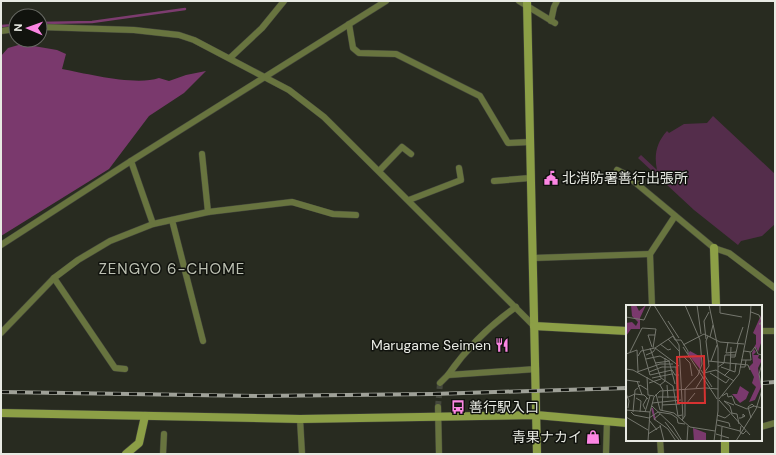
<svg xmlns="http://www.w3.org/2000/svg" width="776" height="455" viewBox="0 0 776 455" font-family="'DM Sans','Noto Sans JP',sans-serif">
	<style>
		.green { fill: #542d4b }
		.forest { fill: #7a396d }
		.lines { fill: none; stroke-linecap: round; stroke-linejoin: round }
		.stream { stroke: #7c3c6f; stroke-width: 2.5 }
		.street-tunnel { stroke: #45483d; stroke-width: 6; stroke-dasharray: 6 3; stroke-linecap: butt }
		.street-casing { stroke: #43463b; stroke-width: 7 }
		.secondary-casing { stroke: #43463b; stroke-width: 9 }
		.street { stroke: #68743f; stroke-width: 6 }
		.secondary { stroke: #8c9f46; stroke-width: 8 }
		.rail-casing { stroke: #9fa198; stroke-width: 4 }
		.rail { stroke: #11130e; stroke-width: 2.5; stroke-dasharray: 8; stroke-linecap: butt }
		.labels { text-anchor: middle; stroke-width: 3; stroke-linejoin: round; paint-order: stroke }
		.poi-label { font-size: 14px; fill: #e8eae3; stroke: #11130e; text-anchor: start }
		.neighbourhood-label { font-size: 15px; letter-spacing: 1px; fill: #bdc1b3; stroke: #11130e }
		.inset-river { fill: none; stroke: #7c3c6f; stroke-width: 2 }
		.inset-road { fill: none; stroke: #75776e; stroke-width: 1 }
		.view { fill: #d73231; fill-opacity: 0.15; stroke: #d73231; stroke-width: 2 }
		.inset-edge { fill: none; stroke: #e8eae3; stroke-width: 2 }
	</style>
	<rect width="100%" height="100%" fill="#282b20"/>
	<path class="green" d="M 713,116 L 775,174 L 775,224 L 762,236 L 741,241 L 738,245 L 694,210 L 638,158 L 641,155 L 657,170 C 654,156 656,143 667,131 L 669,133 L 684,124 L 707,123 Z"/>
	<path class="forest" d="M 22,44 L 57,50 L 66,54 L 62,69 C 88,74 136,86 159,78 L 169,81 L 186,75 L 206,71 L 184,93 L 149,116 L 109,169 L 1,236 L 1,56 L 8,48 Z"/>
	<g class="lines">
		<g class="stream">
			<path d="M 40,23 L 92,22 L 185,9"/>
			<path d="M 1,26 L 16,25"/>
		</g>
		<path class="street-tunnel" d="M 438,407 L 440,383"/>
		<defs>
			<g id="street">
				<path d="M 519,1 L 555,23"/>
				<path d="M 551,21 L 554,7 L 557,1"/>
				<path d="M 349,24 L 353,48 L 359,53 L 396,54 L 480,96 L 508,143 L 530,142"/>
				<path d="M 40,27 L 134,30 L 179,35 L 194,40 L 289,90 L 324,117 L 534,326"/>
				<path d="M 1,31 L 16,29"/>
				<path d="M 230,58 L 262,28 L 284,1"/>
				<path d="M 202,154 L 208,212"/>
				<path d="M 131,161 L 153,224"/>
				<path d="M 617,170 L 625,174 L 714,248 L 729,253 L 775,288"/>
				<path d="M 379,171 L 402,147 L 411,154"/>
				<path d="M 494,181 L 530,178"/>
				<path d="M 409,200 L 461,180 L 459,168"/>
				<path d="M 172,220 L 203,341"/>
				<path d="M 1,245 L 131,161 L 386,1"/>
				<path d="M 533,258 L 650,254"/>
				<path d="M 54,278 L 115,368 L 125,369"/>
				<path d="M 652,306 L 650,254 L 675,216"/>
				<path d="M 516,307 C 489,326 467,348 448,375 L 536,369"/>
				<path d="M 761,331 L 775,331"/>
				<path d="M 1,333 L 54,278 L 78,260 L 110,241 L 153,224 L 208,212 L 292,202 L 333,214 L 356,215"/>
				<path d="M 440,383 L 448,375"/>
				<path d="M 438,407 L 439,454"/>
				<path d="M 300,419 L 302,454"/>
				<path d="M 761,427 L 775,423"/>
				<path d="M 660,440 L 661,454"/>
				<path d="M 163,454 L 164,434"/>
				<path d="M 606,454 L 607,421"/>
			</g>
			<g id="secondary">
				<path d="M 527,1 L 537,454"/>
				<path d="M 714,248 L 716,306"/>
				<path d="M 534,326 L 627,331"/>
				<path d="M 1,413 L 300,419 L 536,415 L 627,423"/>
				<path d="M 126,454 L 139,443 L 145,416"/>
				<path d="M 725,454 L 725,440"/>
			</g>
		</defs>
		<use href="#street" class="street-casing"/>
		<use href="#secondary" class="secondary-casing"/>
		<use href="#street" class="street"/>
		<use href="#secondary" class="secondary"/>
		<defs>
			<g id="rail">
				<path d="M 761,383 L 775,382"/>
				<path d="M 1,392 L 259,396 L 433,394 L 627,388"/>
			</g>
		</defs>
		<use href="#rail" class="rail-casing"/>
		<use href="#rail" class="rail"/>
	</g>
	<defs>
		<symbol id="civic-bare" viewBox="-9 -9 18 18"><path d="M-.6-6.5H3V-4.5H.6V-3L4-1V1h2V6H-6V1h2V-1L-.6-3ZM-1.2 2.5V6h2.4V2.5Z" fill="#fc86e3" stroke="#11130e" stroke-width="2.5" paint-order="stroke"/></symbol>
		<symbol id="restaurant-bare" viewBox="-9 -9 18 18"><path d="M-5-6h1v4h1v-4h1v4h1v-4h1v5L-1.5 .5V6h-2V.5L-5-1ZM5-6V6H3V1.5H1.5Q1.5-4 5-6Z" fill="#fc86e3" stroke="#11130e" stroke-width="2.5" paint-order="stroke"/></symbol>
		<symbol id="bus-bare" viewBox="-9 -9 18 18"><path d="M-5-6H5V4H4V6H2V4H-2V6H-4V4H-5ZM-3.5-4V0h7V-4ZM-3.5 1.2v1.5H-2V1.2ZM2 1.2v1.5H3.5V1.2Z" fill="#fc86e3" stroke="#11130e" stroke-width="2.5" paint-order="stroke"/></symbol>
		<symbol id="shop-bare" viewBox="-9 -9 18 18"><path d="M-5-2.5h2.3a2.7 3.5 0 0 1 5.4 0H5L5.5 6h-11ZM-1.5-2.5h3a1.5 2.3 0 0 0-3 0Z" fill="#fc86e3" stroke="#11130e" stroke-width="2.5" paint-order="stroke"/></symbol>
	</defs>
	<g fill-rule="evenodd">
		<use href="#civic-bare" x="541" y="168" width="20" height="20"/>
		<use href="#restaurant-bare" x="492" y="335" width="20" height="20"/>
		<use href="#bus-bare" x="448" y="397" width="20" height="20"/>
		<use href="#shop-bare" x="583" y="427" width="20" height="20"/>
	</g>
	<g class="labels">
		<g class="poi-label">
			<text x="562" y="183">北消防署善行出張所</text>
			<text x="491" y="350" text-anchor="end">Marugame Seimen</text>
			<text x="469" y="412">善行駅入口</text>
			<text x="582" y="442" text-anchor="end">青果ナカイ</text>
		</g>
		<g class="neighbourhood-label">
			<text x="172" y="274">ZENGYO 6-CHOME</text>
		</g>
	</g>
	<g transform="translate(626 305)">
		<rect width="136" height="136" fill="#282b20"/>
		<path d="M 5,0 L 10,0 L 13,6 L 20,0 L 14,13 L 14,24 L 5,24 L 0,31 L 0,18 L 6,17 L 10,21 L 12,17 L 6,11 ZM 136,8 L 136,35 L 132,47 L 130,42 L 127,44 L 130,39 L 130,30 L 127,28 ZM 128,44 L 130,47 L 127,50 L 133,50 L 132,53 L 136,55 L 132,63 L 135,82 L 129,95 L 123,97 L 130,82 L 126,78 L 128,72 L 123,62 L 127,58 L 126,48 ZM 64,46 L 75,52 L 74,64 L 62,49 ZM 114,81 L 123,87 L 120,94 L 114,98 L 106,89 L 111,89 ZM 67,123 L 80,128 L 80,136 L 68,136 Z" fill="#7a396d"/>
		<path class="inset-river" d="M 26,103 L 29,115"/>
		<path class="inset-road" d="M 28,0 L 53,40 L 57,114M 71,0 L 75,29M 83,0 L 92,43 L 92,106 L 88,136M 94,0 L 94,8 L 116,12M 125,7 L 133,10 L 136,17 L 133,19 L 136,19M 0,12 L 18,15 L 25,0M 42,16 L 53,33M 84,32 L 87,20M 42,34 L 53,46M 80,34 L 78,16 L 83,7M 102,37 L 100,48 L 110,47M 34,39 L 42,45 L 45,44M 111,39 L 117,22M 57,40 L 78,29 L 94,37 L 118,39M 16,41 L 24,70M 26,42 L 22,30 L 29,30M 57,42 L 91,94M 24,43 L 35,73 L 47,81 L 52,111 L 56,110M 29,43 L 47,31 L 49,35 L 55,35 L 62,46 L 62,49M 118,46 L 125,47 L 129,42 L 132,49 L 136,50M 4,47 L 16,23 L 30,24 L 27,43M 0,49 L 11,45 L 12,66M 20,50 L 27,47 L 30,43M 12,51 L 15,46 L 29,43 L 53,61M 57,51 L 64,58 L 66,71M 105,52 L 109,52 L 112,39M 20,54 L 34,51 L 43,56 L 49,79M 115,55 L 125,55 L 124,47M 82,56 L 122,60 L 124,65M 85,56 L 91,40M 29,58 L 44,56M 50,62 L 51,84M 92,62 L 98,58 L 99,50 L 109,50M 95,62 L 109,67 L 110,58M 114,62 L 119,62 L 120,55M 0,64 L 7,65 L 34,80 L 37,85 L 36,105M 75,65 L 86,82M 11,67 L 34,59 L 47,59M 23,67 L 36,62 L 52,62M 78,68 L 83,61 L 80,36 L 82,31M 78,68 L 90,65 L 108,76M 84,68 L 100,78 L 103,74M 24,70 L 46,65 L 49,70 L 53,70M 98,71 L 104,65 L 105,42M 21,72 L 22,90 L 28,91M 26,73 L 46,69M 0,75 L 14,77M 11,76 L 16,90M 23,78 L 35,74M 34,80 L 39,76 L 39,53M 41,80 L 42,93M 12,82 L 14,80 L 22,85M 70,83 L 77,72M 0,88 L 3,96 L 2,103M 30,89 L 34,105 L 48,108 L 64,122 L 89,126M 96,91 L 101,88 L 102,92 L 106,91 L 109,99 L 121,104 L 128,101 L 136,103M 32,92 L 53,92M 0,93 L 9,89 L 18,90 L 22,94M 10,93 L 15,96 L 14,107M 93,94 L 113,69 L 124,14 L 125,0M 93,95 L 124,130M 26,98 L 55,95M 60,99 L 69,88M 36,100 L 54,99M 26,101 L 47,121 L 56,136M 19,104 L 17,100 L 21,93M 0,105 L 24,107M 5,107 L 8,110 L 23,113 L 32,107 L 45,109 L 51,113 L 52,118 L 59,119M 7,107 L 9,85 L 12,83M 19,107 L 24,91M 105,108 L 111,109 L 113,119M 106,108 L 104,101 L 98,96 L 108,100M 34,109 L 28,114 L 42,124 L 50,136M 91,110 L 99,113 L 104,109M 0,112 L 22,125M 113,113 L 115,113 L 119,111 L 117,109 L 117,112M 125,113 L 122,102 L 126,99 L 128,101M 23,115 L 31,125M 56,115 L 59,111 L 59,84 L 72,70 L 76,59 L 74,35 L 59,0M 91,115 L 103,118 L 104,122M 39,117 L 53,135M 34,120 L 38,136M 91,120 L 114,126M 115,121 L 114,127 L 117,129 L 120,126M 22,129 L 35,121M 90,129 L 103,133M 95,135 L 96,122M 22,136 L 24,107 L 28,92 L 34,86 L 80,83 L 92,84M 61,136 L 62,121M 110,136 L 130,104 L 136,85 L 133,69 L 136,59"/>
		<path class="view" d="M 78,51 L 79,98 L 52,98 L 51,52 Z"/>
		<rect width="136" height="136" class="inset-edge"/>
	</g>
	<rect width="776" height="455" fill="none" stroke="#e8eae3" stroke-width="4"/>
	<g transform="translate(28 28) rotate(272)"><circle r="19" fill="#11130e" stroke="#676963"/>
	<path d="M0-3L7 15L0 10L-7 15Z" fill="#fc86e3"/>
	<text y="-6" font-size="11" font-weight="bold" text-anchor="middle" fill="#e8eae3">N</text>
	</g>
</svg>
